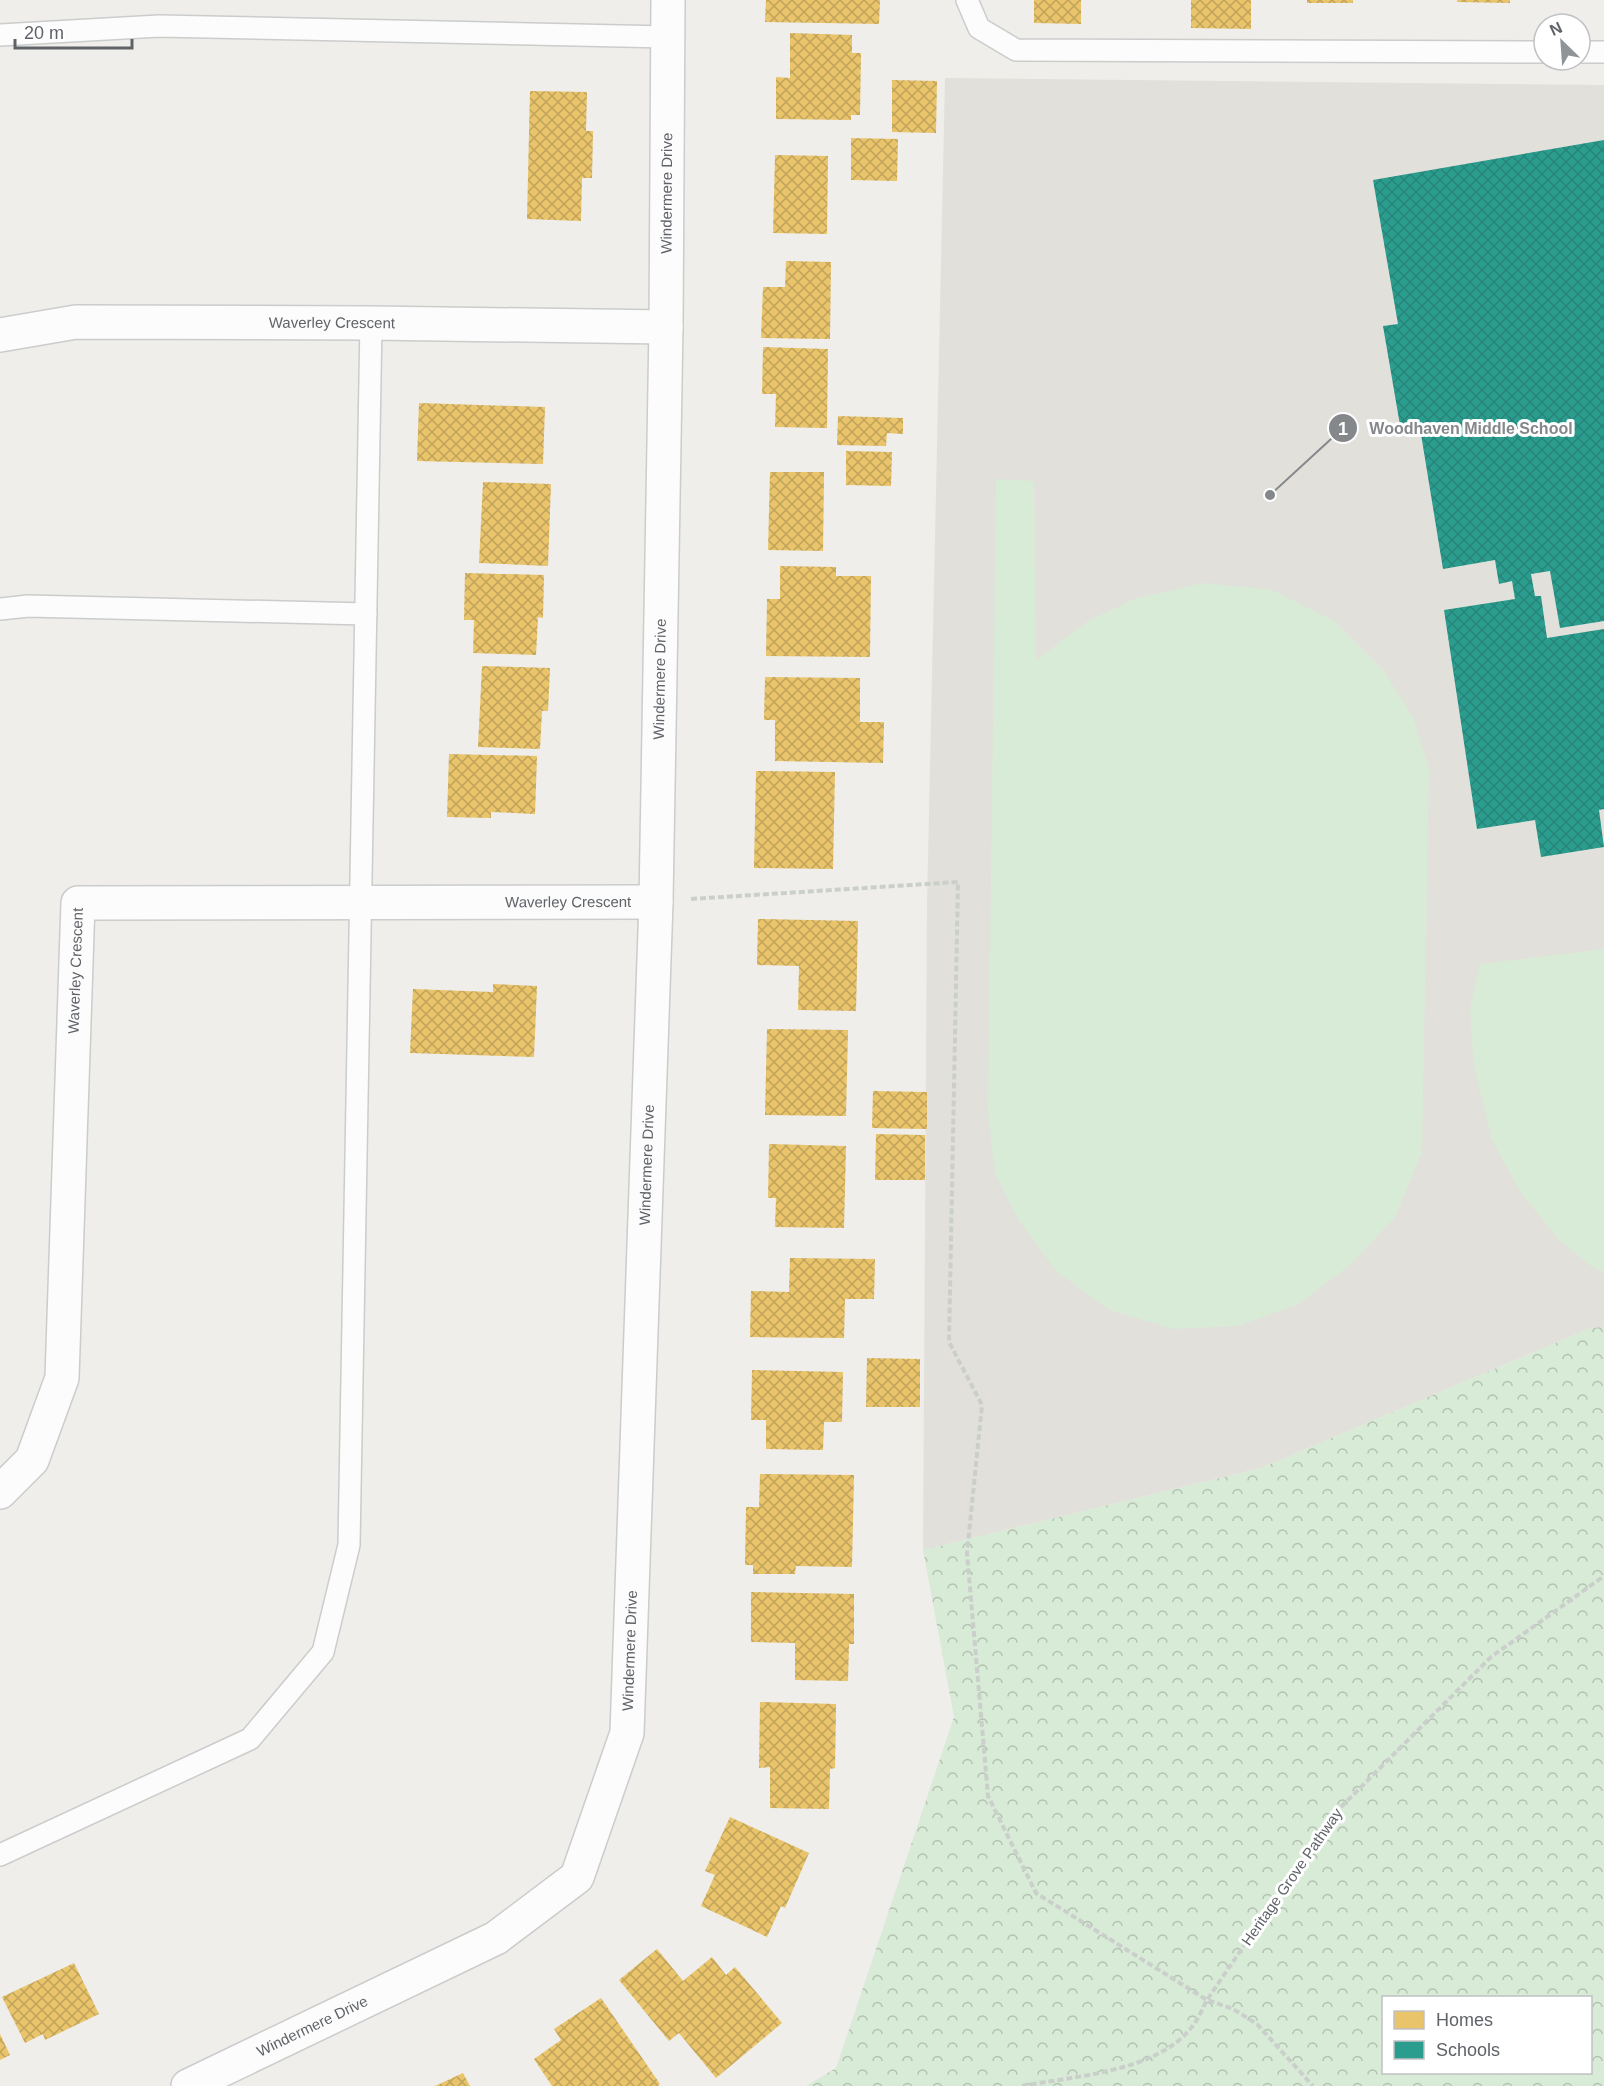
<svg xmlns="http://www.w3.org/2000/svg" width="1604" height="2086" viewBox="0 0 1604 2086" font-family="Helvetica,sans-serif">
	<style>
		.education { fill: #e2e0da }
		.forest { fill: url(#forest-crowns); fill-rule: evenodd }
		.park { fill: #d8ebd6 }
		.homes { fill: url(#homes-cross-hatch) }
		.schools { fill: url(#schools-cross-hatch) }
		.lines { fill: none; stroke-linecap: round; stroke-linejoin: round }
		.service-casing { stroke: #cbcccc; stroke-width: 24 }
		.minor-casing { stroke: #cbcccc; stroke-width: 36 }
		.path { stroke: #cacfcc; stroke-width: 4; stroke-dasharray: 6 3; stroke-linecap: butt }
		.service { stroke: #fdfcfc; stroke-width: 21 }
		.minor { stroke: #fdfcfc; stroke-width: 33 }
		.labels { text-anchor: middle; stroke-width: 6; stroke-linejoin: round; paint-order: stroke }
		.street-label { font-size: 15px; fill: #5f6368; stroke: #fff }
		.leader { fill: none; stroke: #84888a; stroke-width: 2 }
		.callout-dot { fill: #84888a; stroke: #fff; stroke-width: 2 }
		.mark-label { font-size: 18px; text-anchor: middle; font-weight: bold; fill: #fff }
		.callout-label { font-size: 16px; text-anchor: middle; font-weight: bold; fill: #84888a; stroke: #fff; stroke-width: 6; stroke-linejoin: round; paint-order: stroke }
	</style>
	<defs>
		<pattern id="forest-crowns" width="20" height="18" patternUnits="userSpaceOnUse" patternTransform="scale(1.5)"><rect width="20" height="18" fill="#d8ebd6"/><path d="M2 6a3 3 0 1 1 6 0M12 15a3 3 0 1 1 6 0" fill="none" stroke="#b2c2b1"/></pattern>
		<pattern id="homes-cross-hatch" width="8" height="8" patternUnits="userSpaceOnUse" patternTransform="scale(1.5)"><rect width="8" height="8" fill="#e9c46a"/><path d="M0 0l8 8M0 8l8-8" fill="none" stroke="#c0a35b"/></pattern>
		<pattern id="schools-cross-hatch" width="8" height="8" patternUnits="userSpaceOnUse" patternTransform="scale(1.5)"><rect width="8" height="8" fill="#2a9d8f"/><path d="M0 0l8 8M0 8l8-8" fill="none" stroke="#278479"/></pattern>
	</defs>
	<rect width="100%" height="100%" fill="#efeeea"/>
	<path class="education" d="M 945,78 L 1604,85 L 1604,1327 L 1591,1328 L 1261,1468 L 923,1550 L 927,904 Z"/>
	<path class="forest" d="M 1604,1327 L 1604,2086 L 806,2086 L 836,2068 L 954,1717 L 923,1550 L 1261,1468 L 1591,1328 ZM 1384,1998 L 1590,1998 L 1590,2072 L 1384,2072 Z"/>
	<g class="park">
		<path d="M 996,479 L 1034,481 L 1036,660 L 1088,621 L 1134,599 L 1203,583 L 1272,590 L 1334,621 L 1383,670 L 1413,717 L 1429,769 L 1422,1152 L 1395,1217 L 1351,1264 L 1299,1304 L 1238,1326 L 1173,1329 L 1110,1310 L 1057,1272 L 1018,1219 L 995,1173 L 988,1111 Z"/>
		<path d="M 1604,949 L 1604,1272 L 1591,1266 L 1558,1239 L 1521,1193 L 1492,1140 L 1474,1066 L 1470,1010 L 1480,964 Z"/>
	</g>
	<g class="homes">
		<path d="M 766,0 L 880,0 L 879,24 L 765,22 Z"/>
		<path d="M 1034,0 L 1081,0 L 1081,24 L 1034,23 Z"/>
		<path d="M 1191,0 L 1251,0 L 1251,29 L 1191,28 Z"/>
		<rect x="1307" y="0" width="46" height="3"/>
		<path d="M 1457,0 L 1510,0 L 1510,3 L 1457,2 Z"/>
		<path d="M 790,33 L 852,35 L 852,53 L 861,53 L 860,115 L 851,115 L 851,120 L 776,119 L 776,77 L 790,78 Z"/>
		<path d="M 892,80 L 937,81 L 936,133 L 892,132 Z"/>
		<path d="M 530,91 L 587,92 L 586,131 L 593,131 L 592,178 L 582,178 L 581,221 L 527,219 Z"/>
		<path d="M 851,138 L 898,139 L 897,181 L 851,180 Z"/>
		<path d="M 775,155 L 828,156 L 827,234 L 773,233 Z"/>
		<path d="M 786,261 L 831,262 L 830,339 L 761,338 L 763,287 L 785,287 Z"/>
		<path d="M 763,347 L 828,349 L 827,428 L 775,427 L 776,394 L 762,394 Z"/>
		<path d="M 419,403 L 545,407 L 543,464 L 417,461 Z"/>
		<path d="M 838,416 L 903,418 L 903,434 L 887,433 L 886,446 L 837,445 Z"/>
		<path d="M 846,451 L 892,452 L 891,486 L 846,485 Z"/>
		<path d="M 770,472 L 824,472 L 823,551 L 768,550 Z"/>
		<path d="M 483,482 L 551,484 L 548,566 L 479,563 Z"/>
		<path d="M 780,566 L 836,567 L 836,576 L 871,576 L 870,657 L 766,656 L 767,599 L 780,599 Z"/>
		<path d="M 465,573 L 544,575 L 543,618 L 538,617 L 536,655 L 473,653 L 474,620 L 464,620 Z"/>
		<path d="M 482,666 L 550,668 L 548,711 L 542,711 L 540,749 L 478,747 Z"/>
		<path d="M 765,677 L 860,678 L 860,722 L 884,722 L 883,763 L 775,761 L 775,720 L 764,720 Z"/>
		<path d="M 449,754 L 537,756 L 535,814 L 491,812 L 491,818 L 447,817 Z"/>
		<path d="M 756,771 L 835,772 L 833,869 L 754,868 Z"/>
		<path d="M 758,919 L 858,921 L 856,1011 L 798,1010 L 799,966 L 757,965 Z"/>
		<path d="M 493,984 L 537,986 L 534,1057 L 410,1053 L 413,989 L 493,992 Z"/>
		<path d="M 767,1029 L 848,1030 L 846,1116 L 765,1115 Z"/>
		<path d="M 873,1091 L 927,1092 L 927,1129 L 872,1128 Z"/>
		<path d="M 876,1134 L 925,1135 L 925,1180 L 875,1180 Z"/>
		<path d="M 769,1144 L 846,1146 L 844,1228 L 775,1227 L 776,1198 L 768,1198 Z"/>
		<path d="M 790,1258 L 875,1259 L 874,1299 L 845,1299 L 844,1338 L 750,1337 L 751,1291 L 789,1292 Z"/>
		<path d="M 867,1358 L 920,1359 L 920,1407 L 866,1407 Z"/>
		<path d="M 752,1370 L 843,1372 L 842,1422 L 824,1422 L 823,1450 L 766,1449 L 766,1420 L 751,1420 Z"/>
		<path d="M 760,1474 L 854,1475 L 852,1567 L 796,1566 L 795,1574 L 753,1574 L 753,1565 L 745,1565 L 746,1507 L 759,1507 Z"/>
		<path d="M 751,1592 L 854,1594 L 854,1644 L 849,1644 L 848,1681 L 795,1680 L 795,1643 L 751,1642 Z"/>
		<path d="M 760,1702 L 836,1704 L 835,1768 L 830,1769 L 829,1809 L 770,1808 L 770,1767 L 759,1768 Z"/>
		<path d="M 730,1817 L 809,1853 L 785,1908 L 781,1906 L 767,1937 L 701,1906 L 715,1875 L 705,1871 Z"/>
		<path d="M 657,1949 L 683,1981 L 712,1957 L 726,1975 L 735,1967 L 782,2023 L 716,2078 L 679,2033 L 669,2041 L 619,1980 Z"/>
		<path d="M 74,1963 L 99,2014 L 45,2040 L 43,2034 L 25,2043 L 2,1997 Z"/>
		<path d="M 601,1998 L 660,2084 L 658,2086 L 552,2086 L 534,2059 L 561,2040 L 554,2029 Z"/>
		<path d="M 0,2034 L 10,2055 L 0,2060 Z"/>
		<path d="M 463,2073 L 470,2086 L 435,2086 Z"/>
	</g>
	<path class="schools" d="M 1604,140 L 1604,621 L 1560,628 L 1550,571 L 1531,574 L 1535,596 L 1541,596 L 1547,638 L 1604,629 L 1604,809 L 1599,810 L 1604,847 L 1541,857 L 1535,820 L 1477,829 L 1444,610 L 1515,599 L 1512,581 L 1499,584 L 1495,560 L 1443,569 L 1420,428 L 1401,431 L 1383,326 L 1398,324 L 1373,180 Z"/>
	<g class="lines">
		<defs>
			<g id="service">
				<path d="M 967,0 L 979,28 L 1016,50 L 1544,52"/>
				<path d="M 0,35 L 159,26 L 667,37"/>
				<path d="M 1580,52 L 1604,52"/>
				<path d="M 0,609 L 28,606 L 366,614"/>
				<path d="M 0,1855 L 250,1739 L 323,1652 L 349,1545 L 371,323"/>
			</g>
			<g id="minor">
				<path id="s1" d="M 0,335 L 76,322 L 371,323 L 666,327"/>
				<path id="s2" d="M 0,1492 L 32,1460 L 62,1378 L 78,903 L 656,902"/>
				<path id="s3" d="M 188,2086 L 496,1938 L 577,1877 L 627,1733 L 656,902 L 666,327 L 668,0"/>
			</g>
		</defs>
		<use href="#service" class="service-casing"/>
		<use href="#minor" class="minor-casing"/>
		<g class="path">
			<path d="M 691,899 L 958,882 L 949,1342 L 982,1405 L 967,1553 L 988,1796 L 1036,1893 L 1207,2000 L 1233,2009 L 1257,2024 L 1313,2086"/>
			<path d="M 1022,2086 C 1075,2076 1156,2072 1191,2028 C 1198,2020 1202,2009 1207,2000 L 1332,1816 L 1491,1657 L 1604,1576"/>
		</g>
		<use href="#service" class="service"/>
		<use href="#minor" class="minor"/>
	</g>
	<g class="labels">
		<g class="street-label">
			<text dy="5" stroke="none"><textPath href="#s3" startOffset="2136">Windermere Drive</textPath></text>
			<text dy="5" stroke="none"><textPath href="#s1" startOffset="333">Waverley Crescent</textPath></text>
			<text dy="5" stroke="none"><textPath href="#s3" startOffset="1650">Windermere Drive</textPath></text>
			<text dy="5" stroke="none"><textPath href="#s2" startOffset="1098">Waverley Crescent</textPath></text>
			<text dy="5" stroke="none"><textPath href="#s2" startOffset="540">Waverley Crescent</textPath></text>
			<text dy="5" stroke="none"><textPath href="#s3" startOffset="1164">Windermere Drive</textPath></text>
			<text dy="5" stroke="none"><textPath href="#s3" startOffset="678">Windermere Drive</textPath></text>
			<text transform="translate(1292 1877) rotate(-55)" y="5">Heritage Grove Pathway</text>
			<text dy="5" stroke="none"><textPath href="#s3" startOffset="138">Windermere Drive</textPath></text>
		</g>
	</g>
	<path class="leader" d="M1270 495L1343 428"/>
	<g class="callout-dot">
		<circle cx="1270" cy="495" r="6"/>
		<circle cx="1343" cy="428" r="15"/>
	</g>
	<g class="mark-label">
		<text x="1343" y="435">1</text>
	</g>
	<g class="callout-label">
		<text x="1471" y="434">Woodhaven Middle School</text>
	</g>
	<rect x="1382" y="1996" width="210" height="78" fill="#ffffff" stroke="#bfc1c3" stroke-width="1.5"/>
	<rect x="1394" y="2011" width="30" height="18" fill="#e9c46a" stroke="#bfc1c3" stroke-width="1.5"/>
	<text x="1436" y="2026" font-size="18" fill="#5f6368">Homes</text>
	<rect x="1394" y="2041" width="30" height="18" fill="#2a9d8f" stroke="#bfc1c3" stroke-width="1.5"/>
	<text x="1436" y="2056" font-size="18" fill="#5f6368">Schools</text>
	<g transform="translate(1562 42) rotate(335)"><circle r="28" fill="#ffffff" stroke="#bfc1c3" stroke-width="1.5"/>
	<path d="M0-4.5L10 22L0 15L-10 22Z" fill="#919496"/>
	<text y="-9" font-size="16" font-weight="bold" text-anchor="middle" fill="#5f6368">N</text>
	</g>
	<path d="M15 39v9h117v-9" fill="none" stroke="#5f6368" stroke-width="3"/>
	<text x="24" y="39" font-size="18" fill="#5f6368" stroke="#ffffff" stroke-width="4.5" paint-order="stroke">20 m</text>
</svg>
